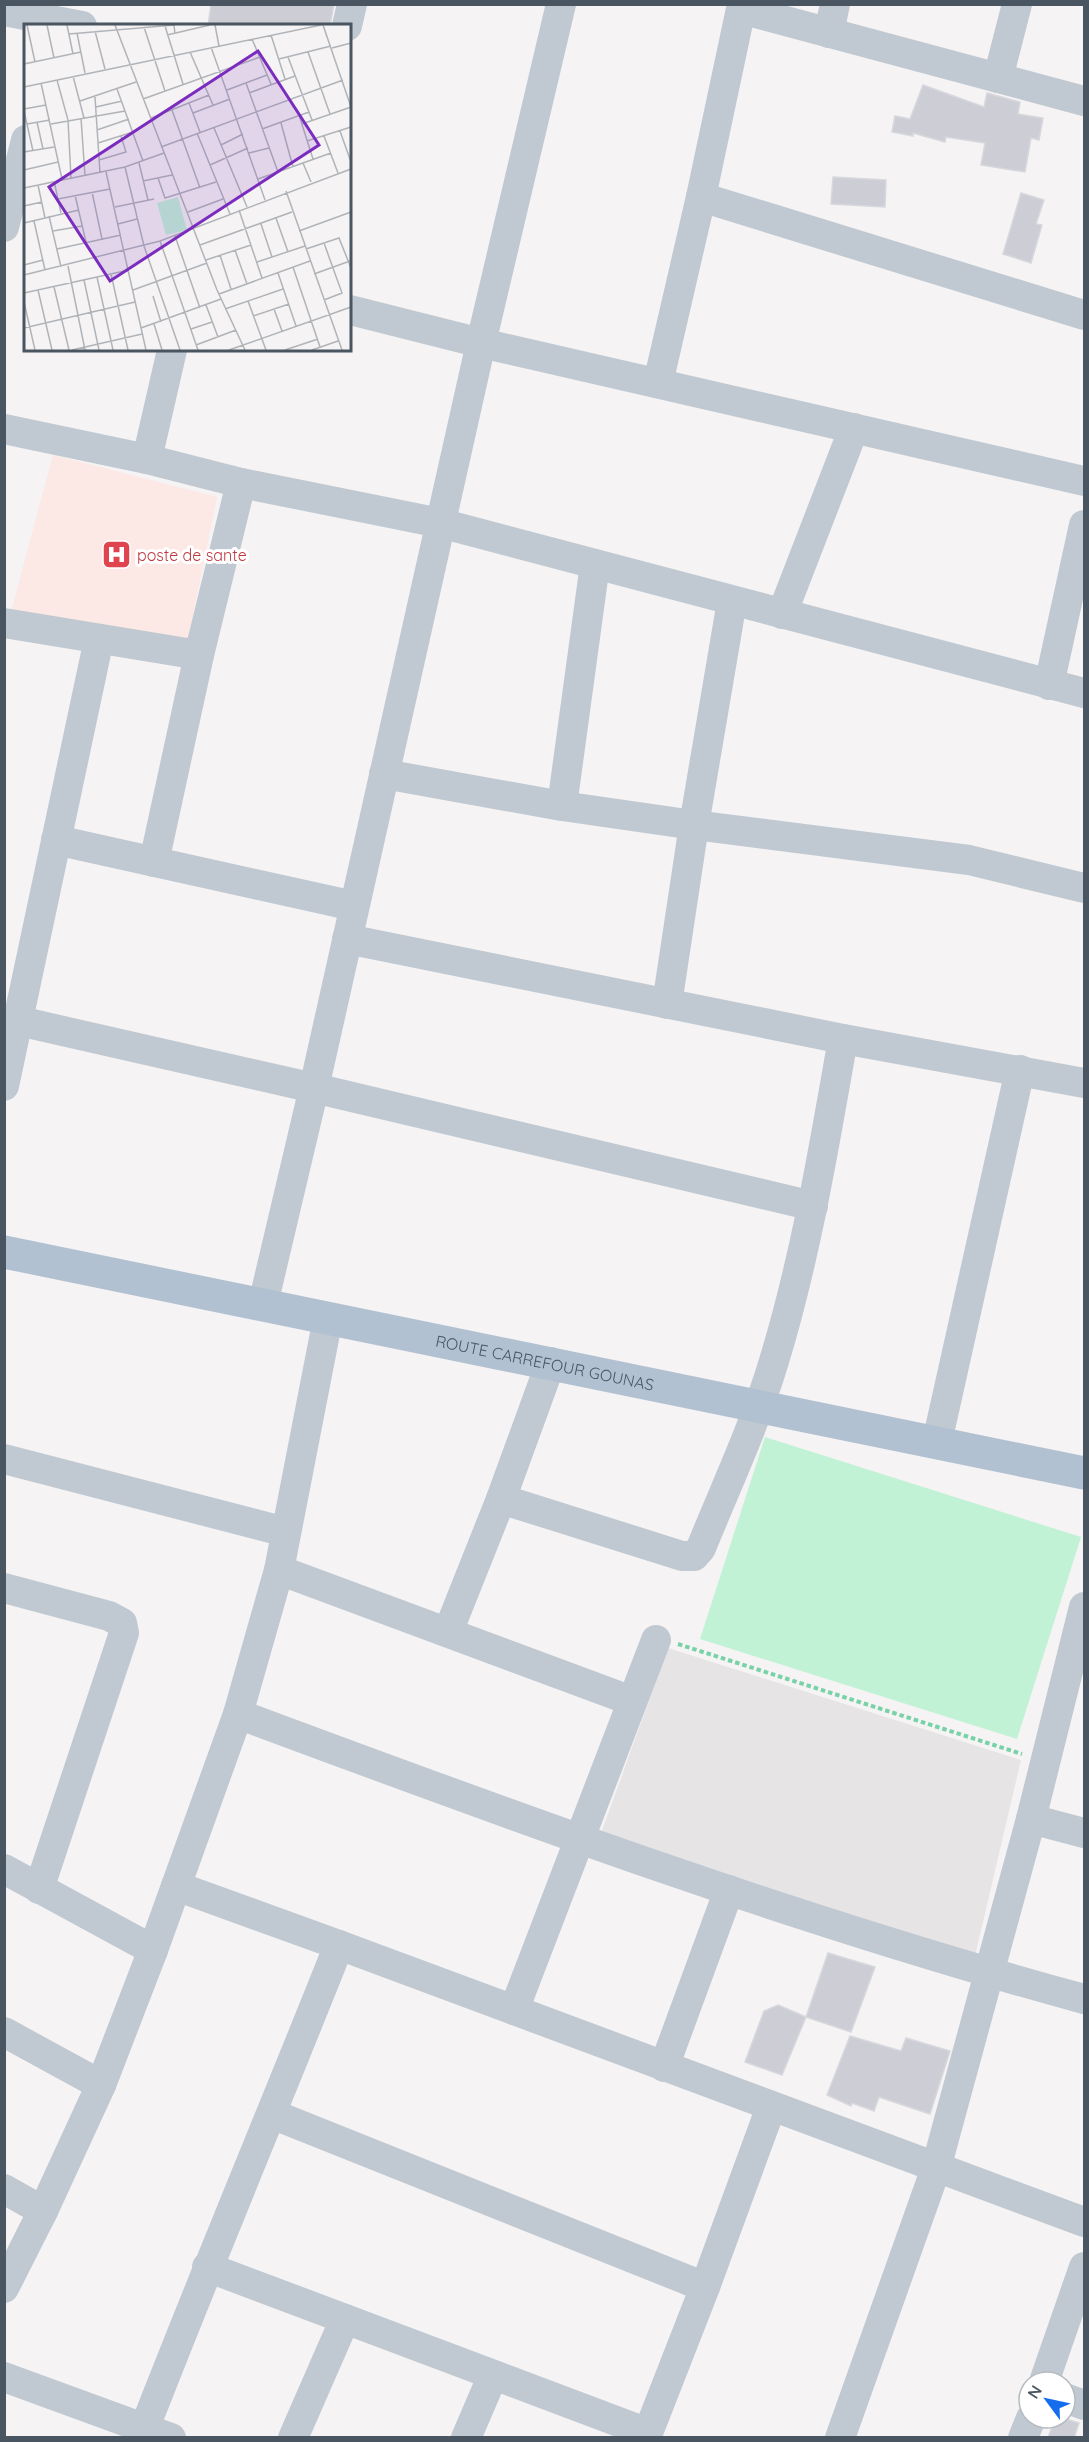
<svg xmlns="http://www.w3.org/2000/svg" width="1089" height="2442" viewBox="0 0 1089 2442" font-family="Quicksand,sans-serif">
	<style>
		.education { fill: #e6e4e5 }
		.medical { fill: #fce8e5 }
		.green { fill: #c1f2d6 }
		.building { fill: #cdced5; stroke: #d7d8de; stroke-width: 1.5 }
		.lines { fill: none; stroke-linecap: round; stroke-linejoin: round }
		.path { stroke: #78d2a8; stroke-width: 4; stroke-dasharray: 4.5 3; stroke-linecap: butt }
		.minor { stroke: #c0c9d2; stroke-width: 30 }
		.major { stroke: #b2c1d1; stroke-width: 33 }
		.labels { text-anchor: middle; stroke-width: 6; stroke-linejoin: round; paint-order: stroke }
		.health-label { font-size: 16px; fill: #be3a42; stroke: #fff; text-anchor: start }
		.street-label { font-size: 16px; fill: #495561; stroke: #fff }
		.inset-road { fill: none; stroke: #b0b4b9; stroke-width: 1.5 }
		.view { fill: #7b2cbf; fill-opacity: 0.15; stroke: #7b2cbf; stroke-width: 3 }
		.inset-edge { fill: none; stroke: #495561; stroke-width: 3 }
	</style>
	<rect width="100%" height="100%" fill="#f5f3f3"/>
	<path class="education" d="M 668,1648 L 1021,1760 L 975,1956 L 600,1836 Z"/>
	<path class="medical" d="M 53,455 L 217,497 L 187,644 L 11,612 Z"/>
	<path class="green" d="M 765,1437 L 1081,1537 L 1017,1739 L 700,1639 Z"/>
	<g class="building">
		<path d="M 211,4 L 334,4 L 330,26 L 208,26 Z"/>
		<path d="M 923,85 L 984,107 L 987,93 L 1020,102 L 1018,114 L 1043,118 L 1039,140 L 1031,138 L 1025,172 L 981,165 L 985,143 L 946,137 L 945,142 L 913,133 L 913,136 L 892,132 L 895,116 L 910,119 Z"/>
		<path d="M 833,177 L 886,180 L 885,207 L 831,204 Z"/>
		<path d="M 1021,193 L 1044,200 L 1036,224 L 1042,225 L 1031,263 L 1003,254 Z"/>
		<path d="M 828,1953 L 875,1967 L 851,2032 L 806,2017 Z"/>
		<path d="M 778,2005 L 806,2017 L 782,2075 L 745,2062 L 764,2011 Z"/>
		<path d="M 850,2036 L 901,2051 L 906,2038 L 950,2051 L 930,2114 L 879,2097 L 874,2111 L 852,2103 L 851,2106 L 827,2095 Z"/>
		<path d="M 1055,2418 L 1063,2418 L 1079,2423 L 1074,2438 L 1048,2438 Z"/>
	</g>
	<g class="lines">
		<path class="path" d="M 678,1644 L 1022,1754"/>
		<g class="minor">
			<path d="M 741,9 L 1084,101"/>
			<path d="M 4,11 L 82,26"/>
			<path d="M 347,26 L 352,4"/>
			<path d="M 829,33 L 835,4"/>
			<path d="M 998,78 L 1017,4"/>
			<path d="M 701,197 L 1084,315"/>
			<path d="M 4,227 L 26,140"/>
			<path d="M 350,310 L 481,343 L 1084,481"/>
			<path d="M 658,383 L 701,197 L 742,4"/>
			<path d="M 4,429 L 147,459 L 241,483 L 440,523 L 1084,693"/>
			<path d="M 147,459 L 172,350"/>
			<path d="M 782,614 L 854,428"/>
			<path d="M 4,623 L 199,655"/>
			<path d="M 1049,685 L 1084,525"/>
			<path d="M 384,774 L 562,806 L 694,825 L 969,860 L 1084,888"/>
			<path d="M 562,806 L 595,564"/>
			<path d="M 56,840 L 354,906"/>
			<path d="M 154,862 L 199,655 L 241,483"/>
			<path d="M 347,939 L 843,1039 L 1084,1083"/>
			<path d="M 667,1004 L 694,825 L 732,601"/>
			<path d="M 19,1021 L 314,1088 L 813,1206"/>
			<path d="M 4,1086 L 99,639"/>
			<path d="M 263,1304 L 314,1088 L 481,343 L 561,4"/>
			<path d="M 937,1442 L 1020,1070"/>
			<path d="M 4,1459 L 286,1532"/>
			<path d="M 501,1499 L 682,1556 L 694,1556 L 701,1548 C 726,1486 755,1425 774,1361 C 806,1256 824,1147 843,1039"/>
			<path d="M 279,1570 L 632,1701"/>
			<path d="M 4,1588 L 109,1616 L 122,1623 L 124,1633 L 39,1889"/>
			<path d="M 448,1632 L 501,1499 L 551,1362"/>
			<path d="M 238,1714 C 517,1818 797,1921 1084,1999"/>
			<path d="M 1031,1819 L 1084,1833"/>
			<path d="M 4,1869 L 153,1950"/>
			<path d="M 176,1886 L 339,1945 L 1084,2222"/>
			<path d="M 514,2010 L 656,1640"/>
			<path d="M 4,2032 L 101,2085"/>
			<path d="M 664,2067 L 729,1890"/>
			<path d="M 272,2114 L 705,2287"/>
			<path d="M 4,2189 L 43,2211"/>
			<path d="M 207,2267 L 648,2433"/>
			<path d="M 4,2288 L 43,2211 L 101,2085 L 153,1950 L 238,1714 L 279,1570 L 328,1318"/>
			<path d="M 4,2377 L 171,2438"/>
			<path d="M 1044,2382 L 1084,2267"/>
			<path d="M 1065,2398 L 1084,2405"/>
			<path d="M 145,2427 C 208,2265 275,2106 339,1945"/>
			<path d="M 293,2438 L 345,2319"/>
			<path d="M 466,2438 L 493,2375"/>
			<path d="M 646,2438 L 705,2287 L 771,2107"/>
			<path d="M 840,2438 L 936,2168 L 1031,1819 L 1084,1607"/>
			<path d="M 1023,2438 L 1031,2418"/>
		</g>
		<path class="major" id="s1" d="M 4,1252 L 1084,1473"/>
	</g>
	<defs>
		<symbol id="hospital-square" viewBox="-11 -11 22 22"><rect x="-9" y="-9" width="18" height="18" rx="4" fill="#e0444e" stroke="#fff"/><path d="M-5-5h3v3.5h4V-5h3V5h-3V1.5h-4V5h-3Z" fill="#fff"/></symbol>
	</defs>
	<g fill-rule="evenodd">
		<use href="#hospital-square" x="100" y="538" width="33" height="33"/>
	</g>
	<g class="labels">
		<g class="health-label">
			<text x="137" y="561">poste de sante</text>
		</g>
		<g class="street-label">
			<text dy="6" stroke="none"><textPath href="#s1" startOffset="552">ROUTE CARREFOUR GOUNAS</textPath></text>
		</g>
	</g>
	<g transform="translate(24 24)">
		<rect width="327" height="327" fill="#f5f3f3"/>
		<path d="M 154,173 L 163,206 L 142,211 L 133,179 Z" fill="#c1f2d6"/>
		<path class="inset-road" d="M 3,1 L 11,38M 23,1 L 30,34M 43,1 L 49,30M 91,1 L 193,266 L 221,326M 191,1 L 195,22M 299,1 L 327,83M 141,2 L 159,60M 120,3 L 141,67M 71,7 L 81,45M 53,9 L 61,49M 45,10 L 150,1 L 151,10M 143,11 L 186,1M 247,11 L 261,55M 228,15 L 247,60M 187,23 L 241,176M 308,24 L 327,19M 166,28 L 189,81M 284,28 L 306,90M 264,33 L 288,96M 255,35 L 307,22M 0,40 L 57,28M 49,52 L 60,94M 33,56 L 44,96 L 47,154M 17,59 L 38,155M 222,59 L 254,148M 0,63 L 297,1M 93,65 L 119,137M 203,66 L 243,51M 225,69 L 271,52M 71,73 L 76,149M 119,75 L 236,33M 56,77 L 112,58M 165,79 L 176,108M 72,83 L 98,77M 0,85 L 22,81M 148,86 L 176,164M 0,87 L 9,127M 169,89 L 206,75M 275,91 L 289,135M 57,94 L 61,152M 127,94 L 185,71M 13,98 L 19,125M 257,99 L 269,143M 3,100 L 26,96M 27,100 L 101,87M 278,100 L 327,83M 190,104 L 223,183M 238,105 L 285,88M 73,106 L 105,95M 316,107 L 327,138M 173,109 L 206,190M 300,112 L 314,149M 283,117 L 327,103M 74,119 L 109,108M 197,121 L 219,110M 137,123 L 319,56M 0,128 L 30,123M 225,129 L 245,124M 75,136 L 102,128 L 97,112M 115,139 L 124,176M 279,139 L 287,158M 186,141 L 224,124M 101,143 L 120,222 L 156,326M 0,146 L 34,138M 82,148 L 122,326M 134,154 L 141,174 L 192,158M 234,155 L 307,129M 30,157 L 37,189M 119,157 L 148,151M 14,161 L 21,194M 0,164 L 101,143 L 140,129M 262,167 L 318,326M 68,168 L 78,215M 51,171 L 62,218M 34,175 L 86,165M 0,182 L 18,178M 91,183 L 130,175M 215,186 L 238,254M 164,188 L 199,175M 25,192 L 37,243M 252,194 L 264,228M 10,197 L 21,246M 0,199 L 55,186M 94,200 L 113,195M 237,200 L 248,233M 29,207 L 58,202M 275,207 L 327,188M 151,212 L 176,284M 136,217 L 174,326M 176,221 L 268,188M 33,225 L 97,211M 282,225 L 315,214 L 327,244M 211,226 L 223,260M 196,231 L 207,265M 182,236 L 227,221M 233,238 L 281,222M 0,241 L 19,236M 44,242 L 61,326M 269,243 L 296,323M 254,249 L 272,302M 87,250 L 104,326M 290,250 L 326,237M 0,251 L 136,217 L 327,145M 73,253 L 89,326M 60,256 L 75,326M 30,263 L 45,326M 14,266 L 28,326M 109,266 L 183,239M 0,269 L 105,246M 195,270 L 286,237M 129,272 L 137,298M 300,276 L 318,269 L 300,219M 224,277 L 242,326M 0,278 L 11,326M 182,281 L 194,313M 201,285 L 259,265M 250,285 L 258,307M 229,292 L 265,280M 130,300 L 138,326M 0,304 L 111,278M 117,304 L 197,275M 167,305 L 188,298M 172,321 L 212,306M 48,326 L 118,310M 205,326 L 327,283M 261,326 L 294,315M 288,326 L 314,317"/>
		<path class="view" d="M 234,27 L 295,121 L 86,257 L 25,163 Z"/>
		<rect width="327" height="327" class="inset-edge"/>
	</g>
	<rect width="1089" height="2442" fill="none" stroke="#495561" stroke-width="12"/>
	<g transform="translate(1047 2400) rotate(303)"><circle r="28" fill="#ffffff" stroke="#b6bbc0" stroke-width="1.5"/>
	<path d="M0-4.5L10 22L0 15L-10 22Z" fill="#156ded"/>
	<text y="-9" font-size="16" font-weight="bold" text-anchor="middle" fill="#495561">N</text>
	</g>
</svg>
